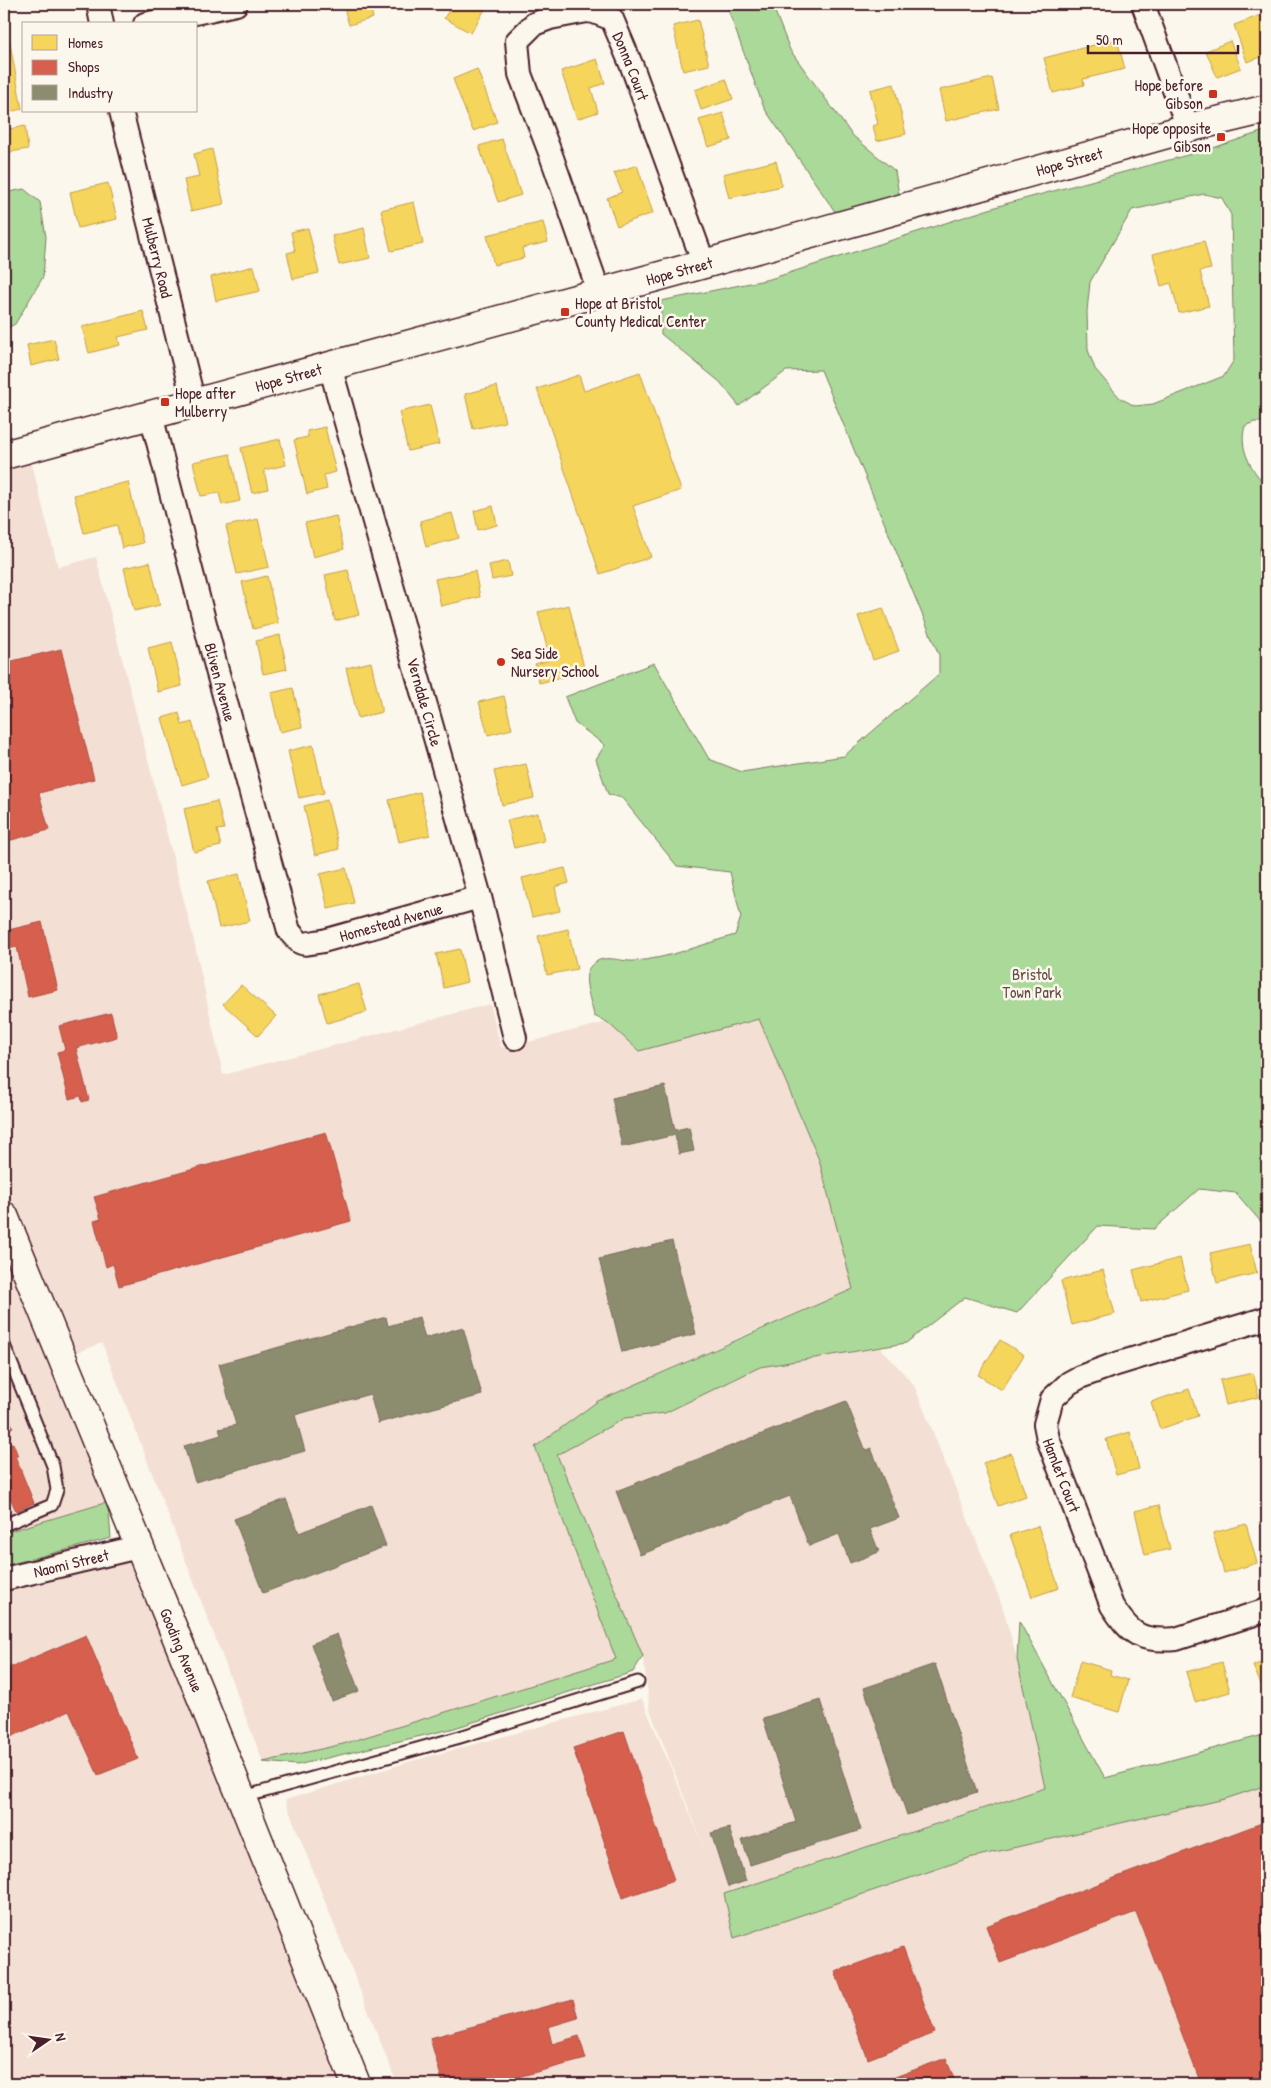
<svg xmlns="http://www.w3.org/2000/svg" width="1271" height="2088" viewBox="0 0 1271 2088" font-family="'Patrick Hand',sans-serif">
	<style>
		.built { fill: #f3dfd4 }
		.green { fill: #abd999; stroke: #7a7c62; fill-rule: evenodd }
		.homes { fill: #f6d55c; stroke: #c29e4d }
		.shops { fill: #d6604d; stroke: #ac4c43 }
		.industry { fill: #8c8c6e; stroke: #786b5a }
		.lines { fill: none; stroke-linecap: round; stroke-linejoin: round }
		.service-casing { stroke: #4a1f2b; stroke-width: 15 }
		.minor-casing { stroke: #4a1f2b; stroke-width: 26 }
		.secondary-casing { stroke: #4a1f2b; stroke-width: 31 }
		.primary-casing { stroke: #4a1f2b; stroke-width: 31 }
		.service { stroke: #fbf7ec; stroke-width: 11 }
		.minor { stroke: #fbf7ec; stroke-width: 22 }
		.secondary { stroke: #fbf7ec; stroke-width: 28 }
		.primary { stroke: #fbf7ec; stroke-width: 28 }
		.poi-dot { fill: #c8321e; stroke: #fbf7ec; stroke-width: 2 }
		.labels { text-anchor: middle; stroke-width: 5; stroke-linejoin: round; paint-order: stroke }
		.street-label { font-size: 16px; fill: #4a1f2b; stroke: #fbf7ec }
		.poi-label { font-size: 16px; fill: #4a1f2b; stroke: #fbf7ec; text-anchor: start }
		.park-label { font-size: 16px; fill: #624e46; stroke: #fbf7ec }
	</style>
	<rect width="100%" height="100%" fill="#fbf7ec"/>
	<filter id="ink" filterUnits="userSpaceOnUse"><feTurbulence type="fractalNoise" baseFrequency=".02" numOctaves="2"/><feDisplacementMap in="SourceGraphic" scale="10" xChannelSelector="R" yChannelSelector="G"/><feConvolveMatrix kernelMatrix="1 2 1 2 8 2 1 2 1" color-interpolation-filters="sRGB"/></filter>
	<g filter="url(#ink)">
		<g class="built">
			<path d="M 31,461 L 58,567 L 96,557 L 192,932 L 223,1075 L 490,1004 L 501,1047 L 509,1047 L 607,1022 L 639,1051 L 759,1019 L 819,1160 L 853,1289 L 745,1335 L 598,1401 L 535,1447 L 617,1659 L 343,1744 L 263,1762 L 102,1343 L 51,1362 L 108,1502 L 4,1533 L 4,470 Z"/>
			<path d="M 881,1348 L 914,1385 L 1002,1605 L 1017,1659 L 1045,1788 L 724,1894 L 734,1937 L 969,1858 L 1224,1799 L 1267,1785 L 1267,2084 L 397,2084 L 285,1800 L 412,1761 L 642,1699 L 708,1857 L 650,1710 L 643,1656 L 557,1455 L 625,1418 L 665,1413 L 760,1367 Z"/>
			<path d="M 131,1557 L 342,2084 L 4,2084 L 4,1591 Z"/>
		</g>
		<g class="green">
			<path d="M 726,4 L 772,4 L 790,50 L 852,135 L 895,171 L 899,195 L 840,219 L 764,108 Z"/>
			<path d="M 1267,130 L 1267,422 L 1254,422 L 1245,426 C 1238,449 1252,471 1267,487 L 1267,515 L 1259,553 L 1264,580 L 1267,582 L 1267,1229 L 1236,1193 L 1199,1189 L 1154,1229 L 1098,1226 L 1017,1313 L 965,1297 L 906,1343 L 760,1367 L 665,1413 L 625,1418 L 557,1455 L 643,1656 L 633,1672 L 451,1729 L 297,1765 L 263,1762 L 343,1744 L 616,1659 L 535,1447 L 598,1401 L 853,1289 L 819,1160 L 759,1019 L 639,1051 L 607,1022 L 594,1016 C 592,1003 581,978 590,967 C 602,952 619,962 634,961 C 668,959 703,944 735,935 L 741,917 L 730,872 L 677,866 L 622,798 L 608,794 L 596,759 L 605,745 L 575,723 L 565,697 L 654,663 L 709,759 L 742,772 L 844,756 L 939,674 L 939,655 L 821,370 L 786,371 L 739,406 L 720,382 L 661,334 L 661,301 L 770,279 L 1005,204 L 1210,149 ZM 1204,194 L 1222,198 L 1231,215 L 1234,360 L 1224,376 L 1153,404 L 1135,406 L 1120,398 L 1095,369 L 1088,350 L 1087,311 L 1090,282 L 1132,210 Z"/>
			<path d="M 24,189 L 40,202 L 46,237 L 43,277 L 15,324 L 4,330 L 4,193 Z"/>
			<path d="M 108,1502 L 111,1538 L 4,1566 L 4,1533 Z"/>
			<path d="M 1019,1621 L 1105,1778 L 1267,1734 L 1267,1785 L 1225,1799 L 969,1858 L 734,1938 L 724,1894 L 1045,1788 L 1017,1659 Z"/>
		</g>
		<g class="homes">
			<path d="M 343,4 L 370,4 L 373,18 L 349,25 Z"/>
			<path d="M 453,4 L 488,4 L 471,33 L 444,18 Z"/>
			<path d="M 1261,15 L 1267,32 L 1267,55 L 1247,62 L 1234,25 Z"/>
			<path d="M 698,20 L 709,65 L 683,71 L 673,26 Z"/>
			<path d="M 9,38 L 22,109 L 4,113 L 4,39 Z"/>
			<path d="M 1117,39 L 1125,69 L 1083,79 L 1084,85 L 1053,93 L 1044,58 Z"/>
			<path d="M 1230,41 L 1241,68 L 1217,77 L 1206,51 Z"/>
			<path d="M 597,59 L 605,83 L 591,88 L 598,112 L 577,119 L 561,71 Z"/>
			<path d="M 477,69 L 497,122 L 473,131 L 453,79 Z"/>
			<path d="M 992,78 L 999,109 L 946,121 L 939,90 Z"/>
			<path d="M 726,79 L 733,99 L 701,110 L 695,90 Z"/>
			<path d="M 894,84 L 906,134 L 877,141 L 873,126 L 878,124 L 870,90 Z"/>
			<path d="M 723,113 L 731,140 L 708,147 L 699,120 Z"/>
			<path d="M 25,126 L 28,149 L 4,153 L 4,127 L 4,130 Z"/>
			<path d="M 502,139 L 521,195 L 498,202 L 479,146 Z"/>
			<path d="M 212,149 L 224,204 L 191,211 L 184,180 L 199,177 L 194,154 Z"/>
			<path d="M 776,161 L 782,186 L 729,198 L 723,174 Z"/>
			<path d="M 637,165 L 653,213 L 617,226 L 607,198 L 622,192 L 614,173 Z"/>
			<path d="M 108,183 L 117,219 L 78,228 L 70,192 Z"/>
			<path d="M 414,202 L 423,244 L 391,251 L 381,210 Z"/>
			<path d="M 543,222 L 548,242 L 522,248 L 524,258 L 494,265 L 487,235 Z"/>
			<path d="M 308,228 L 319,273 L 293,279 L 287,253 L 295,251 L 291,232 Z"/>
			<path d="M 364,228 L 370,258 L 339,265 L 332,236 Z"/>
			<path d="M 1204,241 L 1211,269 L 1200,271 L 1209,306 L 1179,313 L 1171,283 L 1161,286 L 1153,254 Z"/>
			<path d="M 254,266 L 260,291 L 216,301 L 211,277 Z"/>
			<path d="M 143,311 L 148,330 L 118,337 L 120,345 L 89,353 L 82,327 Z"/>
			<path d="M 54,339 L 59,359 L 31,366 L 27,345 Z"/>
			<path d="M 640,372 L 681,490 L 633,506 L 651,557 L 600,574 L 537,389 L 579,375 L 584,391 Z"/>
			<path d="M 497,386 L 505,422 L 473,429 L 465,394 Z"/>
			<path d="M 430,405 L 439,444 L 408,451 L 399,412 Z"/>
			<path d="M 325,427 L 336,472 L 324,475 L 327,489 L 307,494 L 294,440 L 308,437 L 307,431 Z"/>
			<path d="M 280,439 L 286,465 L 264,470 L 268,489 L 252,493 L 241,448 Z"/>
			<path d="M 230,454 L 240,501 L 222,505 L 219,493 L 201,496 L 193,462 Z"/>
			<path d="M 128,482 L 143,543 L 122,548 L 117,525 L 84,533 L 74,495 Z"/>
			<path d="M 493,506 L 497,525 L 478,530 L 474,511 Z"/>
			<path d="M 452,513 L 459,538 L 426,547 L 420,521 Z"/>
			<path d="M 336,516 L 344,549 L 313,557 L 305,523 Z"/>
			<path d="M 258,519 L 269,567 L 237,574 L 226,526 Z"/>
			<path d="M 508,561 L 511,576 L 492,580 L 489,565 Z"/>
			<path d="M 150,562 L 160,605 L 134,611 L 124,568 Z"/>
			<path d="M 348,570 L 359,615 L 335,621 L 325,575 Z"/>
			<path d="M 475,571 L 480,597 L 441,606 L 435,579 Z"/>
			<path d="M 267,576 L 278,623 L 253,629 L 242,582 Z"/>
			<path d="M 569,605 L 585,672 L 539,683 L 535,664 L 550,660 L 538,612 Z"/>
			<path d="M 883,608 L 899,651 L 873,660 L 858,616 Z"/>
			<path d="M 280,635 L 287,669 L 263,674 L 256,641 Z"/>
			<path d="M 172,642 L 182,686 L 158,692 L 148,648 Z"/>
			<path d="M 371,662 L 382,712 L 358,718 L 346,668 Z"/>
			<path d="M 293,688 L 302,727 L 280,732 L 271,693 Z"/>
			<path d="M 504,696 L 512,729 L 488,735 L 479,702 Z"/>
			<path d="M 179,713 L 182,725 L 192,722 L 208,777 L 182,785 L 162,718 Z"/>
			<path d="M 313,745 L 324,793 L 299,798 L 288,751 Z"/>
			<path d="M 526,764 L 534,798 L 502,805 L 494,771 Z"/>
			<path d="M 420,792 L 430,835 L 399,842 L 389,800 Z"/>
			<path d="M 327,800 L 339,849 L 315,855 L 304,806 Z"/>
			<path d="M 217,801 L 224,829 L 217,830 L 221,846 L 194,852 L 184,809 Z"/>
			<path d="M 538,813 L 544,841 L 514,848 L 507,820 Z"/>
			<path d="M 346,868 L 354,903 L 328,909 L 320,874 Z"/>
			<path d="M 565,868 L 569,883 L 555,887 L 560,911 L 532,917 L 522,878 Z"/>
			<path d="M 239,874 L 250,921 L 219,928 L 208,881 Z"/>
			<path d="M 568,929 L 577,969 L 547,975 L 538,936 Z"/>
			<path d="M 460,949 L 467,982 L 444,988 L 436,954 Z"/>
			<path d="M 359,984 L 367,1012 L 327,1023 L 319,994 Z"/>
			<path d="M 241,985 L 276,1016 L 258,1036 L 223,1004 Z"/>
			<path d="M 1250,1244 L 1257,1273 L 1217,1283 L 1210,1253 Z"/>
			<path d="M 1180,1258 L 1188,1290 L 1141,1302 L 1133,1270 Z"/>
			<path d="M 1103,1270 L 1115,1314 L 1072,1325 L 1061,1281 Z"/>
			<path d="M 1000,1340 L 1024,1355 L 1002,1390 L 978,1375 Z"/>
			<path d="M 1253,1373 L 1259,1397 L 1226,1405 L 1220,1380 Z"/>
			<path d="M 1189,1389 L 1198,1416 L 1160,1429 L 1151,1402 Z"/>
			<path d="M 1130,1432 L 1139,1469 L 1116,1475 L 1106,1439 Z"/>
			<path d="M 1011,1453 L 1026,1496 L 998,1506 L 983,1463 Z"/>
			<path d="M 1159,1505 L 1170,1549 L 1145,1555 L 1135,1511 Z"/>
			<path d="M 1246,1524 L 1257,1563 L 1224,1573 L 1213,1533 Z"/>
			<path d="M 1038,1526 L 1059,1588 L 1032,1597 L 1010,1535 Z"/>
			<path d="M 1267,1660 L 1267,1695 L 1266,1696 L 1253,1666 Z"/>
			<path d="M 1080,1661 L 1111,1670 L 1110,1675 L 1128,1680 L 1119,1712 L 1070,1698 Z"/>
			<path d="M 1222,1662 L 1230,1692 L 1195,1702 L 1186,1672 Z"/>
		</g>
		<g class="shops">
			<path d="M 61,649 L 94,779 L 39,793 L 49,830 L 4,842 L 4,663 Z"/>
			<path d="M 42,922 L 58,990 L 28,997 L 17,947 L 8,949 L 4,931 Z"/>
			<path d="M 111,1013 L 117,1037 L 76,1048 L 89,1100 L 82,1102 L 81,1096 L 69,1099 L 57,1052 L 65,1050 L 59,1026 Z"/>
			<path d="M 326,1132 L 351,1221 L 119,1286 L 113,1264 L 106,1267 L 94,1221 L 101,1219 L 94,1197 Z"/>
			<path d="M 5,1408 L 13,1427 L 4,1431 L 10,1444 L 13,1443 L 18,1456 L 15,1456 L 34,1503 L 16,1511 L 6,1488 L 4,1489 L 4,1409 Z"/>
			<path d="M 86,1635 L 138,1759 L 98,1775 L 69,1711 L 4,1740 L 4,1670 Z"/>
			<path d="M 624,1731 L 674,1880 L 623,1898 L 573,1748 Z"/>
			<path d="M 1267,1821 L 1267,2084 L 1201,2084 L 1136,1912 L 1000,1963 L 986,1926 Z"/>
			<path d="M 903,1947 L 935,2033 L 868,2059 L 835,1972 Z"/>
			<path d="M 573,1999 L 578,2018 L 548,2027 L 552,2044 L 579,2036 L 586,2059 L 491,2084 L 443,2084 L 430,2038 Z"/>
			<path d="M 946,2058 L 956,2084 L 898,2084 L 895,2077 Z"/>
		</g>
		<g class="industry">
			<path d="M 665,1086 L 675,1130 L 689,1127 L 694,1151 L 679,1154 L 675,1135 L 622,1147 L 612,1098 Z"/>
			<path d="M 672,1241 L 696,1334 L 622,1352 L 599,1259 Z"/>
			<path d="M 386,1317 L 388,1326 L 419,1317 L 425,1338 L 463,1327 L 482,1395 L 378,1423 L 370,1394 L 295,1415 L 305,1451 L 195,1482 L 184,1446 L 221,1435 L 219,1429 L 236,1425 L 219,1364 Z"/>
			<path d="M 846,1401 L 866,1451 L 871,1448 L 899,1518 L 870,1529 L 879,1552 L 850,1563 L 839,1534 L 809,1546 L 790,1496 L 640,1555 L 616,1491 Z"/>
			<path d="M 286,1499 L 299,1533 L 371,1505 L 386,1546 L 263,1593 L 234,1519 Z"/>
			<path d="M 337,1634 L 359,1691 L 332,1701 L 311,1644 Z"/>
			<path d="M 935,1664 L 977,1792 L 907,1815 L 864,1688 Z"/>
			<path d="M 820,1700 L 861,1830 L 750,1865 L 742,1840 L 796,1822 L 763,1718 Z"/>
			<path d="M 729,1828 L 746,1881 L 728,1887 L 711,1833 Z"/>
		</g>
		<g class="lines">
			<defs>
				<g id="service">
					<path d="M 4,1345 L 53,1466 L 57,1490 L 52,1505 L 4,1525"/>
					<path d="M 240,1798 L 460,1737 L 638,1682"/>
				</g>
				<g id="minor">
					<path d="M 98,4 L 102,24"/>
					<path d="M 1143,4 L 1188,128"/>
					<path d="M 145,24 L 236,4"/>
					<path id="s1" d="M 121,111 L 194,403"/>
					<path id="s2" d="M 599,292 L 551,155 L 520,74 L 517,41 L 534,24 L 550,18 L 587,11 L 594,12 L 612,19 L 633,69 L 704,264"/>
					<path id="s3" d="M 330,366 L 480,897 L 515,1038"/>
					<path id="s4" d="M 151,415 L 217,670 L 289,931 C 304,948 300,944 323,941 L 480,897"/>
					<path id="s5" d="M 1267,1318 L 1110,1366 L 1080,1377 L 1069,1383 L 1052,1399 L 1045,1424 L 1048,1439 L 1112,1606 C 1131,1635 1141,1642 1176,1639 L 1267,1610"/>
					<path id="s6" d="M 4,1579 L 138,1547"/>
				</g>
				<g id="secondary">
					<path id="s7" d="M 4,1216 L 204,1704 L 356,2084"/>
				</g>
				<g id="primary">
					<path id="s8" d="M 4,455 L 704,264 L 1188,128 L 1267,109"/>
				</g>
			</defs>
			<use href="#service" class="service-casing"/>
			<use href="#minor" class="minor-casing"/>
			<use href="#secondary" class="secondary-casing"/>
			<use href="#primary" class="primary-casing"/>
			<use href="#service" class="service"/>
			<use href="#minor" class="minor"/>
			<use href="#secondary" class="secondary"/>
			<use href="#primary" class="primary"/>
		</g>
	</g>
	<g class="poi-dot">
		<rect x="1208" y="89" width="10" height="10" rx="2.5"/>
		<rect x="1216" y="132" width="10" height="10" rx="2.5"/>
		<rect x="560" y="307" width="10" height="10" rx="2.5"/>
		<rect x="160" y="397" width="10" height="10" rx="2.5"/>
		<circle cx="501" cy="662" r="5"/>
	</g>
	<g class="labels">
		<g class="street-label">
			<text dy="6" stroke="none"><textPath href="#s2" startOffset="421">Donna Court</textPath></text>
			<text dy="6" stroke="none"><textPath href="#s8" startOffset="1105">Hope Street</textPath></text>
			<text dy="6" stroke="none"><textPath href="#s1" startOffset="151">Mulberry Road</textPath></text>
			<text dy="6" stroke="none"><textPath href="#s8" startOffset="700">Hope Street</textPath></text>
			<text dy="6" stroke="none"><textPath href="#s8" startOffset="295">Hope Street</textPath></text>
			<text dy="6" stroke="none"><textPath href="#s4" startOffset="276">Bliven Avenue</textPath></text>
			<text dy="6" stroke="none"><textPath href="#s3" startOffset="349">Verndale Circle</textPath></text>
			<text dy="6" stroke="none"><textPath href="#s4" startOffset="644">Homestead Avenue</textPath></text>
			<text dy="6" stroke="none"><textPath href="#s5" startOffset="312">Hamlet Court</textPath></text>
			<text dy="6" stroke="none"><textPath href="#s6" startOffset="69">Naomi Street</textPath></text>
			<text dy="6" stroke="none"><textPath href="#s7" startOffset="469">Gooding Avenue</textPath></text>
		</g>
		<g class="poi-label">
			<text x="1203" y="91" text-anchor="end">Hope before<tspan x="1203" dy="18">Gibson</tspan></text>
			<text x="1211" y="134" text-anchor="end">Hope opposite<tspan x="1211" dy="18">Gibson</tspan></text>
			<text x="575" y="309">Hope at Bristol<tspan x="575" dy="18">County Medical Center</tspan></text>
			<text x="175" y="399">Hope after<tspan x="175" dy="18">Mulberry</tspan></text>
			<text x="511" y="659">Sea Side<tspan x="511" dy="18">Nursery School</tspan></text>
		</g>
		<g class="park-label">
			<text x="1032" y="980">Bristol<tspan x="1032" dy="18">Town Park</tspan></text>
		</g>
	</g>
	<rect width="1271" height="2088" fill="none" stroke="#fbf7ec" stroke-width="20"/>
	<rect x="10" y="10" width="1251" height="2068" fill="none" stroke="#4a1f2b" stroke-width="2" filter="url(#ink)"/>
	<rect x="22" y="22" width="175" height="90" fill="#fbf7ec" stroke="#b4a19f"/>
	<rect x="32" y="35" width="25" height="15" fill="#f6d55c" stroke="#b4a19f"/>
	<text x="68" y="48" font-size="15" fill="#4a1f2b">Homes</text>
	<rect x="32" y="60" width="25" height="15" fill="#d6604d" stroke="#b4a19f"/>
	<text x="68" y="72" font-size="15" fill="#4a1f2b">Shops</text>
	<rect x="32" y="85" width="25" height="15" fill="#8c8c6e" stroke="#b4a19f"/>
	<text x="68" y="98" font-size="15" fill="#4a1f2b">Industry</text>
	<g transform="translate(48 2040) rotate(77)" stroke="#fbf7ec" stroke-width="4" paint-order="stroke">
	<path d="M0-4L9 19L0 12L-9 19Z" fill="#4a1f2b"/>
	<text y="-8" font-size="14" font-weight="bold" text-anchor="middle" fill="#4a1f2b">N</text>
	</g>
	<path d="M1088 45v8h150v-8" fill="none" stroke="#4a1f2b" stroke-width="2.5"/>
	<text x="1096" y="45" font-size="15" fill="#4a1f2b" stroke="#fbf7ec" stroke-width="4" paint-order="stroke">50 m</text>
</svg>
